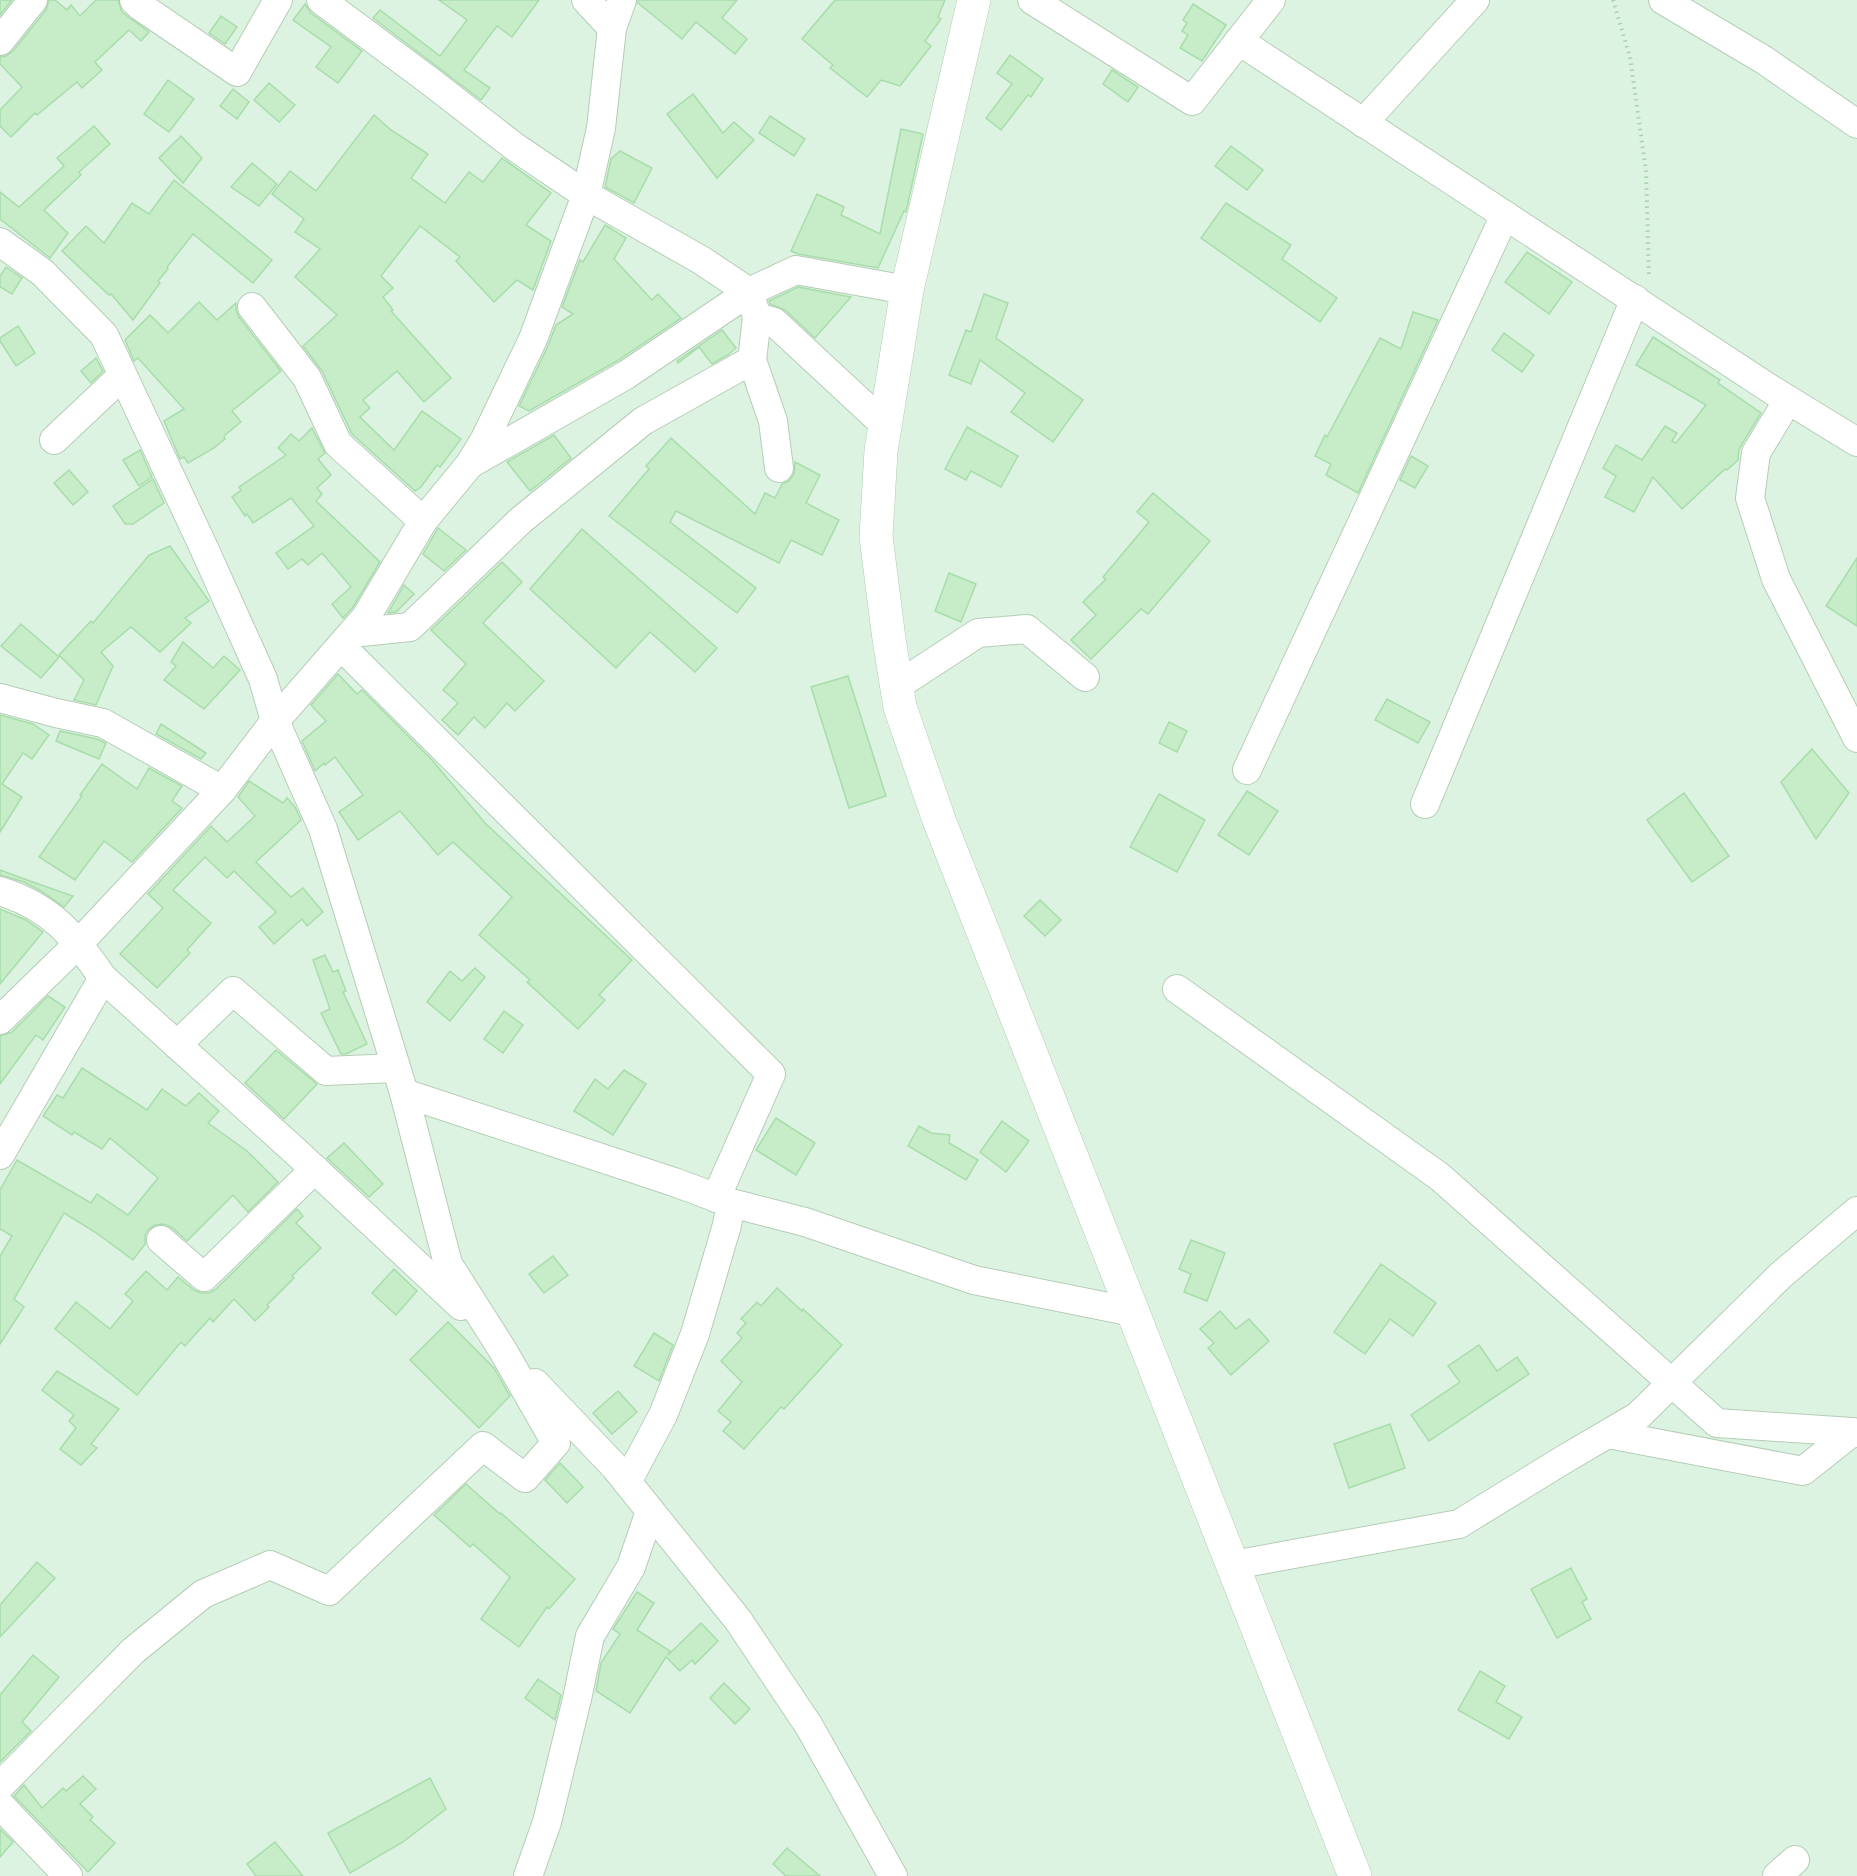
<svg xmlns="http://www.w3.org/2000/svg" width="1857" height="1876" viewBox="0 0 1857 1876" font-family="Ubuntu,sans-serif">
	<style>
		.residential { fill: #ddf3e2 }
		.building { fill: #c6ecc8; stroke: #a8ddab; stroke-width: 1.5 }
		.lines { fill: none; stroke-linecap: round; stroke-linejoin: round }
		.street-casing { stroke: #b5cdb7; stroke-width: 30 }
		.secondary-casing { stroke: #b0cdb4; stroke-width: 34 }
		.path { stroke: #a9d1ab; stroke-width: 4; stroke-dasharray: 1.5 4.5; stroke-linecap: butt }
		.street { stroke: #fff; stroke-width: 28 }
		.secondary { stroke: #fff; stroke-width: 33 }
	</style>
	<rect width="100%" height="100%" fill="#ebfaef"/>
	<rect class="residential" x="0" y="0" width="1857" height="1876"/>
	<g class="building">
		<path d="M 0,0 L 12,0 L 0,15 Z"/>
		<path d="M 49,0 L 55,0 L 67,10 L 71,5 L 80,16 L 96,0 L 118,0 L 122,12 L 149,32 L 141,41 L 129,30 L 95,62 L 102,70 L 82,88 L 77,82 L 37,115 L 35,113 L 11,137 L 0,126 L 0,110 L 22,87 L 0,64 L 0,57 L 6,56 L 13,51 L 46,10 Z"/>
		<path d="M 439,0 L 539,0 L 512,37 L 497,26 L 464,70 L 490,88 L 481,100 L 373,18 L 380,10 L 440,56 L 467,20 Z"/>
		<path d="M 638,0 L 737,0 L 722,18 L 747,39 L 735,54 L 696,22 L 682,39 L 638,3 Z"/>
		<path d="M 835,0 L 945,0 L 938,17 L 941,19 L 925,41 L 931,46 L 900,86 L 881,80 L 867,97 L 830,68 L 833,65 L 802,39 Z"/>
		<path d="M 305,4 L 311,13 L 362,51 L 338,83 L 316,67 L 331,47 L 293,20 Z"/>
		<path d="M 1193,4 L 1226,25 L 1202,61 L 1180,48 L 1188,35 L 1182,31 L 1187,23 L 1183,20 Z"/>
		<path d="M 221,16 L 237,27 L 225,44 L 209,33 Z"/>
		<path d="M 1010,55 L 1043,79 L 1031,97 L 1028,95 L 1001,130 L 986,118 L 1012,84 L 997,73 Z"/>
		<path d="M 1112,70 L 1138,87 L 1128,102 L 1103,84 Z"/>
		<path d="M 168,80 L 194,99 L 169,132 L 144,114 Z"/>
		<path d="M 269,83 L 295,105 L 279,122 L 254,100 Z"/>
		<path d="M 233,89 L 249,102 L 237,119 L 220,106 Z"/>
		<path d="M 693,94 L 723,133 L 734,122 L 754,140 L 717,178 L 667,114 Z"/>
		<path d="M 374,115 L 391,130 L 428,154 L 411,178 L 445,203 L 469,172 L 483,182 L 502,158 L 551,193 L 526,225 L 551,241 L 533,290 L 517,280 L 494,302 L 456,261 L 460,257 L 420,226 L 381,276 L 393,288 L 383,297 L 393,310 L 391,311 L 451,378 L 424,402 L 397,371 L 363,400 L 370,408 L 360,417 L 394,450 L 422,411 L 461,439 L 440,467 L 437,465 L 421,487 L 415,491 L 352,434 L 322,371 L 303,346 L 337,315 L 295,277 L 320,249 L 295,232 L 304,219 L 272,194 L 290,171 L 316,191 Z"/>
		<path d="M 770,116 L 805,139 L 794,156 L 759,133 Z"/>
		<path d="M 94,126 L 110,144 L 79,172 L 81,175 L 44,210 L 68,233 L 50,258 L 0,219 L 0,192 L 19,207 L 64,166 L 57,158 Z"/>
		<path d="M 901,129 L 923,134 L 906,212 L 904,211 L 878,268 L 798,254 L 791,251 L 817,194 L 844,207 L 841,215 L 880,234 Z"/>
		<path d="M 181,136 L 202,158 L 183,183 L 159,158 Z"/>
		<path d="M 1231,146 L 1263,170 L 1247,190 L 1215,166 Z"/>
		<path d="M 620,151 L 652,168 L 634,203 L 605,187 L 611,159 Z"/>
		<path d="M 252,163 L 277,184 L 259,206 L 231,187 Z"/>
		<path d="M 174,180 L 272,260 L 253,283 L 193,234 L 167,267 L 168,269 L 158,281 L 160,283 L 133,320 L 111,294 L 109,295 L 62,251 L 86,226 L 104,243 L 132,203 L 149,214 Z"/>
		<path d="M 1226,203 L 1291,245 L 1282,259 L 1337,298 L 1320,322 L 1201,238 Z"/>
		<path d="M 605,225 L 626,238 L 614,259 L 652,300 L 658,294 L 681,318 L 617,361 L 529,411 L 519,406 L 548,346 L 556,325 L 573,314 L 562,307 L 580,260 L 583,262 Z"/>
		<path d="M 1527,252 L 1572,282 L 1549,314 L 1505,282 Z"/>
		<path d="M 6,267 L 22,278 L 12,294 L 0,287 L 0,276 Z"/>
		<path d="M 798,287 L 851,297 L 815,338 L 785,310 L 770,304 L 769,301 Z"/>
		<path d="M 984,294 L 1008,303 L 996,338 L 1083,400 L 1053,442 L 1011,412 L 1025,393 L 980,360 L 971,384 L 949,375 L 966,330 L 971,332 Z"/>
		<path d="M 199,302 L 217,320 L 236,303 L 236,310 L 239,317 L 281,371 L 232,411 L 241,422 L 224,436 L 225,439 L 214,448 L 188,463 L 184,457 L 180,459 L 164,421 L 184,409 L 138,358 L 134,361 L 125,340 L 150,315 L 168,333 Z"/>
		<path d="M 1413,312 L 1438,320 L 1358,493 L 1326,475 L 1331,464 L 1315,456 L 1325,435 L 1327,437 L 1380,338 L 1401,349 Z"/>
		<path d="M 18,326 L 35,353 L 16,366 L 0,341 L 0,338 Z"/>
		<path d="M 722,330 L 736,348 L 728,355 L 712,364 L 699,347 L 678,363 L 677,361 Z"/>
		<path d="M 1504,333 L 1534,355 L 1522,372 L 1492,350 Z"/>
		<path d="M 1653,337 L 1720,380 L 1718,383 L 1761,413 L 1739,449 L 1738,460 L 1727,470 L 1725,469 L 1682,509 L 1653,477 L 1634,512 L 1605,497 L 1616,476 L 1603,468 L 1616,445 L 1642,460 L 1665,426 L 1677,433 L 1672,441 L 1676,443 L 1706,405 L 1636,365 Z"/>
		<path d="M 96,358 L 103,371 L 91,383 L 81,371 Z"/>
		<path d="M 967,427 L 1018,456 L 1001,487 L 971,471 L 966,480 L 945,469 Z"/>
		<path d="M 312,428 L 325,453 L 318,459 L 331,475 L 317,488 L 322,494 L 316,501 L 380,562 L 353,607 L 343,618 L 332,604 L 351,587 L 322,553 L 308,565 L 302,559 L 288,569 L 276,553 L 314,526 L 291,498 L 253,523 L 247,514 L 245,516 L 232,497 L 241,490 L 239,487 L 286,455 L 278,448 L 291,434 L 299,441 Z"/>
		<path d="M 554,435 L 571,458 L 530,491 L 507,462 Z"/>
		<path d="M 671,438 L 755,514 L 765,493 L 775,498 L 782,484 L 789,481 L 794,474 L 795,462 L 820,475 L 806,503 L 839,520 L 822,555 L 791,540 L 779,563 L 676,511 L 670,522 L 756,588 L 737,613 L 609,516 L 649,469 L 646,466 Z"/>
		<path d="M 140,450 L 152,477 L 139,486 L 123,460 Z"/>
		<path d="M 1411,456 L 1428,466 L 1415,488 L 1400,480 Z"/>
		<path d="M 69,470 L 88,492 L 73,505 L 54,483 Z"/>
		<path d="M 153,479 L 164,503 L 133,524 L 125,524 L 113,506 Z"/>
		<path d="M 1153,493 L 1210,541 L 1148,614 L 1141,609 L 1091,659 L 1071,640 L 1096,615 L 1083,602 L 1106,579 L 1103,577 L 1149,522 L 1137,512 Z"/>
		<path d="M 438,528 L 466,550 L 444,571 L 423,554 Z"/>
		<path d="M 582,529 L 717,648 L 695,672 L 650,632 L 616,668 L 530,589 Z"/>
		<path d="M 170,546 L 209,601 L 185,618 L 191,623 L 160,652 L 131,627 L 101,652 L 113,666 L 96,705 L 74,700 L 84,680 L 59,655 L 91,621 L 93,623 L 149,555 Z"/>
		<path d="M 1857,558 L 1857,626 L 1826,606 Z"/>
		<path d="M 502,562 L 522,582 L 483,623 L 544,681 L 515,711 L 507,703 L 485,728 L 474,717 L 458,735 L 442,720 L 458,703 L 443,690 L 466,664 L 431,630 Z"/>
		<path d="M 949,573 L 976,584 L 961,622 L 935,611 Z"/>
		<path d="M 404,585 L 414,594 L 396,612 L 388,613 Z"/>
		<path d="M 21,624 L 59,657 L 41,678 L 1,646 Z"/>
		<path d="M 183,642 L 213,668 L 224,656 L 240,670 L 204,709 L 164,680 L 176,666 L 171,662 Z"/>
		<path d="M 338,674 L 357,694 L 362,690 L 432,760 L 485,823 L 632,960 L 599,995 L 605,1000 L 578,1029 L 527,982 L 530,980 L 479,935 L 512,897 L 453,842 L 438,855 L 400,811 L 358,840 L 339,812 L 363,795 L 335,757 L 325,765 L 324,763 L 315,771 L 302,741 L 326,721 L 311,705 Z"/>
		<path d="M 848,676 L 886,796 L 849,808 L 811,687 Z"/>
		<path d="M 1387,699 L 1430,722 L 1418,743 L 1375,720 Z"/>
		<path d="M 0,715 L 33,724 L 49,735 L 32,759 L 23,753 L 2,784 L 22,797 L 0,832 Z"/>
		<path d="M 1169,722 L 1187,731 L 1177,752 L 1159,743 Z"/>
		<path d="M 161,724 L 206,753 L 201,759 L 156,734 Z"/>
		<path d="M 60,731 L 97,739 L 106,743 L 99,759 L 56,741 Z"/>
		<path d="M 1812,749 L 1849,793 L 1816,839 L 1781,782 Z"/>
		<path d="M 102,764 L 137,789 L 149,768 L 182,786 L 172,801 L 182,808 L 132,862 L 104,841 L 75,880 L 39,857 L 82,796 L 80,795 Z"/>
		<path d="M 249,781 L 283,803 L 287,798 L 295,807 L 301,820 L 256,862 L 291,897 L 303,888 L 323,912 L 307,926 L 302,919 L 274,944 L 259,927 L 276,912 L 234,871 L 227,878 L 205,857 L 173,890 L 211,923 L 187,950 L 190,953 L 157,988 L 120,954 L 163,908 L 148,894 L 211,826 L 227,842 L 255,816 L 238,797 Z"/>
		<path d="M 1247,791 L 1278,811 L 1249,855 L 1218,835 Z"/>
		<path d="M 1684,793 L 1729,856 L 1692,882 L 1647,820 Z"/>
		<path d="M 1159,794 L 1205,820 L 1177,872 L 1130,847 Z"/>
		<path d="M 0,870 L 30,881 L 73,896 L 64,907 L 41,891 L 24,882 L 0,875 Z"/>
		<path d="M 1040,900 L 1061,920 L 1045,936 L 1024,916 Z"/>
		<path d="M 0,909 L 26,920 L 43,932 L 0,984 Z"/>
		<path d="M 325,955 L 333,972 L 338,970 L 346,991 L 343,992 L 367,1044 L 346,1054 L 341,1054 L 321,1013 L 330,1009 L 313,960 Z"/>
		<path d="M 475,968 L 485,977 L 450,1021 L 427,1002 L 450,971 L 462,981 Z"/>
		<path d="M 48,996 L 65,1007 L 43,1040 L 36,1035 L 0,1084 L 0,1036 L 12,1032 Z"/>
		<path d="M 504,1011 L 523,1025 L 503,1053 L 484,1039 Z"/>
		<path d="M 276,1050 L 317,1084 L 284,1119 L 245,1083 Z"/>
		<path d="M 82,1068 L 147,1110 L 162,1089 L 186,1106 L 199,1093 L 219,1111 L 208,1123 L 247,1151 L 278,1182 L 248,1212 L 233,1195 L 187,1241 L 171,1227 L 163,1224 L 155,1225 L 148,1230 L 145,1236 L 145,1244 L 133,1260 L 95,1232 L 64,1213 L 14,1299 L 24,1307 L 0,1344 L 0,1256 L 12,1236 L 0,1229 L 0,1190 L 17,1160 L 91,1203 L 97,1194 L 128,1215 L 158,1178 L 110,1138 L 102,1149 L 74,1132 L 72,1135 L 43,1116 L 57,1095 L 63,1098 Z"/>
		<path d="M 624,1070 L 646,1084 L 613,1135 L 574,1111 L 595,1079 L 608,1089 Z"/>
		<path d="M 776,1118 L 815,1143 L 796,1175 L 756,1150 Z"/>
		<path d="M 1002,1121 L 1029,1141 L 1006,1172 L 980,1152 Z"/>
		<path d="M 919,1126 L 931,1133 L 950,1135 L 949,1143 L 978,1160 L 966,1180 L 908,1146 Z"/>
		<path d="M 344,1143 L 383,1184 L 369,1197 L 327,1158 Z"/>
		<path d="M 297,1209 L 303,1216 L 296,1223 L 321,1248 L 292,1276 L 294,1278 L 267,1305 L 269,1307 L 255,1321 L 234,1299 L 213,1322 L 210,1318 L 185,1346 L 181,1342 L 137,1395 L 55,1329 L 76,1302 L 110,1329 L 133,1301 L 125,1294 L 146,1271 L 167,1290 L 178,1277 L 194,1290 L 201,1293 L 209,1293 L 216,1289 Z"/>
		<path d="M 1191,1240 L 1225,1253 L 1207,1301 L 1184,1292 L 1191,1274 L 1179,1269 Z"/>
		<path d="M 553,1256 L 568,1275 L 544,1293 L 529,1274 Z"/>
		<path d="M 1381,1264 L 1436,1303 L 1413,1336 L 1390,1319 L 1365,1354 L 1334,1332 Z"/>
		<path d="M 394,1269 L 417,1291 L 396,1315 L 372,1293 Z"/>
		<path d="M 777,1288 L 802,1311 L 803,1309 L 842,1345 L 784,1409 L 781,1407 L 744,1449 L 723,1431 L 731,1422 L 718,1411 L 742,1382 L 721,1361 L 742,1338 L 737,1333 L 746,1323 L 741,1319 L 757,1302 L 761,1306 Z"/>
		<path d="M 1220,1311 L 1236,1329 L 1249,1319 L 1269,1341 L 1231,1375 L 1208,1348 L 1214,1343 L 1200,1329 Z"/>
		<path d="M 448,1322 L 494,1368 L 510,1396 L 479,1428 L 410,1360 Z"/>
		<path d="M 654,1333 L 673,1345 L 659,1381 L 634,1366 Z"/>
		<path d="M 1479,1345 L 1497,1371 L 1517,1357 L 1529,1374 L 1429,1441 L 1411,1415 L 1460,1382 L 1448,1366 Z"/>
		<path d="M 57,1371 L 119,1409 L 91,1444 L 97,1448 L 81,1465 L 60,1449 L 76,1428 L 69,1421 L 74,1415 L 42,1390 Z"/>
		<path d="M 618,1391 L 637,1412 L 612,1434 L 593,1413 Z"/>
		<path d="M 1390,1424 L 1405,1468 L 1349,1488 L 1334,1444 Z"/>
		<path d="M 560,1463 L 583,1487 L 567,1503 L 545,1480 Z"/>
		<path d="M 466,1484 L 500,1514 L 501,1513 L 575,1579 L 549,1609 L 547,1607 L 519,1647 L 481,1619 L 510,1577 L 473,1544 L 470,1547 L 434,1515 Z"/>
		<path d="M 37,1562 L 55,1578 L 0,1637 L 0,1605 Z"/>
		<path d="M 1571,1568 L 1587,1599 L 1582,1602 L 1591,1619 L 1557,1638 L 1531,1589 Z"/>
		<path d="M 637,1592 L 654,1603 L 637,1630 L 670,1651 L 668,1655 L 701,1623 L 718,1641 L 695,1664 L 692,1660 L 680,1671 L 666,1657 L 630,1713 L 596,1691 L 601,1663 L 620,1634 L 613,1629 Z"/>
		<path d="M 33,1655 L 59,1677 L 22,1722 L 31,1731 L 0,1762 L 0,1695 Z"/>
		<path d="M 1480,1671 L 1505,1686 L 1496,1702 L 1522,1717 L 1509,1739 L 1458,1710 Z"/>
		<path d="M 538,1679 L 561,1695 L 555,1720 L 525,1698 Z"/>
		<path d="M 724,1683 L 750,1709 L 735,1724 L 710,1698 Z"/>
		<path d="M 83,1776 L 96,1789 L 80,1804 L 93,1817 L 90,1820 L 115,1843 L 88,1872 L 14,1796 L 24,1785 L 42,1808 L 63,1788 L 66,1791 Z"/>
		<path d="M 430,1778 L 446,1809 L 403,1842 L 350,1873 L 328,1833 Z"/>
		<path d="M 0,1829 L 13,1842 L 0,1857 Z"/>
		<path d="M 275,1842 L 303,1876 L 256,1876 L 247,1864 Z"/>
		<path d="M 787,1848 L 820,1876 L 786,1876 L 773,1864 Z"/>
	</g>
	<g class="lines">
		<defs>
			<g id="street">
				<path d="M 134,0 L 140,6 L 237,72 L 278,0"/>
				<path d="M 321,0 L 431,82 L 515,147 L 586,195 L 701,260 L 749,292 L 757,317 L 774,322 L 885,425"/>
				<path d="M 586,0 L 612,28"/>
				<path d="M 1032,0 L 1192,101 L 1271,0"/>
				<path d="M 1663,0 L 1764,60 L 1857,124"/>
				<path d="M 0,41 L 33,0"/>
				<path d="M 1239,41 L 1772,390 L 1857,442"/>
				<path d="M 1363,123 L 1475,0"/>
				<path d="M 0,242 L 43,273 L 104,335 L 203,546 L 263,679 L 275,721 L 323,829 L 404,1093 L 448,1264 L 502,1349 L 556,1443 L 525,1478 L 483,1446 L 329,1591 L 270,1565 L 203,1594 L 133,1651 L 0,1786"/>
				<path d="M 252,307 L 307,378 L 338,444 L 423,521"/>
				<path d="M 752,360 L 773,421 L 779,468"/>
				<path d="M 1788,400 L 1756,453 L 1750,498 L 1776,579 L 1857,738"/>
				<path d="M 54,440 L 122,376"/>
				<path d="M 470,464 L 626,375 L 749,292 L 796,270 L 907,290"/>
				<path d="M 352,633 L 410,627 L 521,520 L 643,421 L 752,360 L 757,317"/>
				<path d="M 341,646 L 771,1074 L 716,1198"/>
				<path d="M 897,686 L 978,633 L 1027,629 L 1085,677"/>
				<path d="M 0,698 L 56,713 L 103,723 L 222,790"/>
				<path d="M 1247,770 L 1505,215"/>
				<path d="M 1425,804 L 1635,299"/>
				<path d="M 0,891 C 53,908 72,934 103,978 L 295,1151 L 461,1306"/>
				<path d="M 1177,989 L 1440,1177 L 1717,1423 L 1852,1432"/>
				<path d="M 0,1020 L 79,943 L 222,790 L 275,721 L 366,617 L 423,521 L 470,464 L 485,439 L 533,339 L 586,195 L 601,128 L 612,28 L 622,0"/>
				<path d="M 177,1045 L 233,991 L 326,1071 L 396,1068"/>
				<path d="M 404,1093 L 674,1182 L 731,1203 L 805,1222 L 974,1280 L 1133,1312"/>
				<path d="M 0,1155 L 103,978"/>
				<path d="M 161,1240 L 204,1277 L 315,1169"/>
				<path d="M 535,1383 L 615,1467 L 738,1620 L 809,1726 L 893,1876"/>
				<path d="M 1608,1434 L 1803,1471 L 1852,1432 L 1857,1433"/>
				<path d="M 627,1482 L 663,1415 L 695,1334 L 727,1225 L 731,1203"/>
				<path d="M 1233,1565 L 1459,1524 L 1563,1460 L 1638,1416 L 1781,1275 L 1857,1211"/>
				<path d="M 0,1805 L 68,1876"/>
				<path d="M 528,1876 L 547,1822 L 577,1699 L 590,1636 L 631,1567 L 650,1511"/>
				<path d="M 1777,1876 L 1795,1860"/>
			</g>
			<path id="secondary" d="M 974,0 L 907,290 L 881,451 L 876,537 L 889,639 L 900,707 L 939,820 L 1355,1876"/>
		</defs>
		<use href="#street" class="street-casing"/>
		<use href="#secondary" class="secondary-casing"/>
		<path class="path" d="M 1613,0 L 1630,57 L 1646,171 L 1649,278"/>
		<use href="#street" class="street"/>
		<use href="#secondary" class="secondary"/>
	</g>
</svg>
